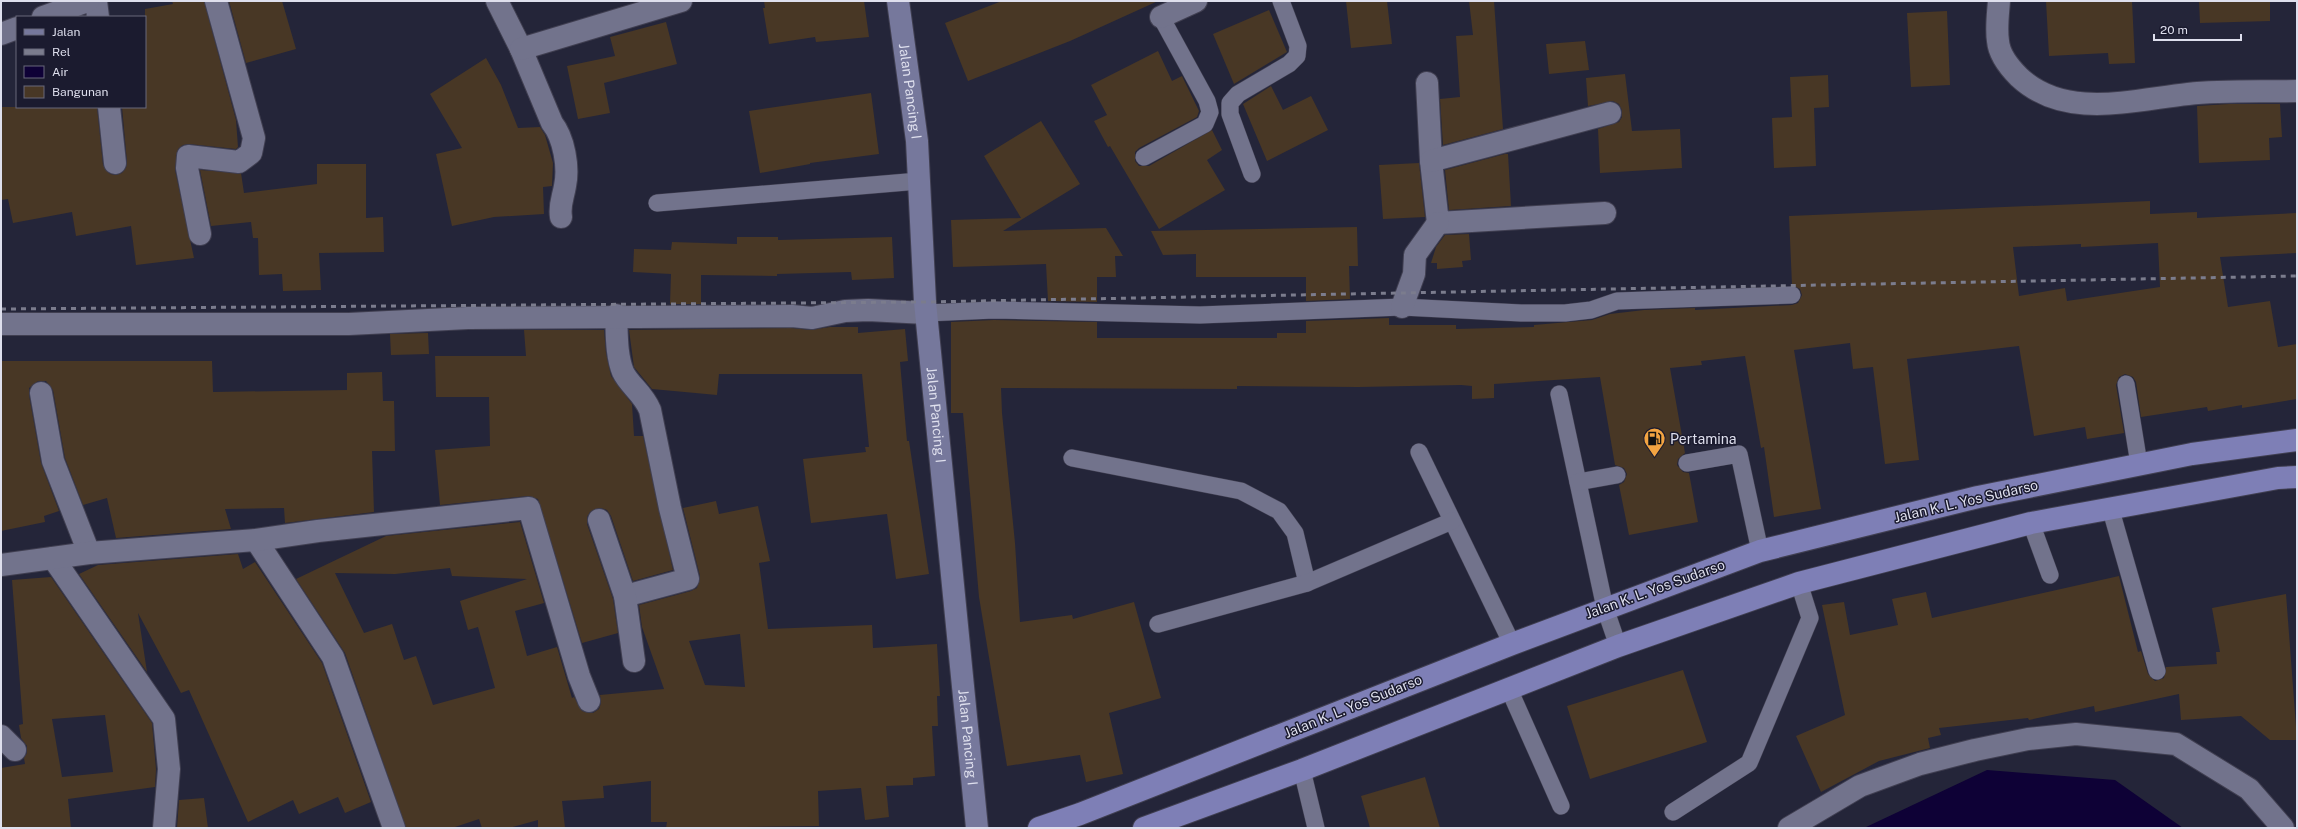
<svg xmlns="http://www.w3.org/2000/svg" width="2298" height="829" viewBox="0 0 2298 829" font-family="'Public Sans',sans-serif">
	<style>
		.water { fill: #0e0136 }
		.building { fill: #483725; fill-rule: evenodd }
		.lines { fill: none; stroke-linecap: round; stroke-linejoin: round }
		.service-casing { stroke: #403f51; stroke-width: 18 }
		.minor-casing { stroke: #403f51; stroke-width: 24 }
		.secondary-casing { stroke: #403f51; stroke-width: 24 }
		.trunk-casing { stroke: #403f51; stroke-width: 24 }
		.service { stroke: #72738c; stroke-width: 17 }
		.minor { stroke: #72738c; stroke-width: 22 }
		.secondary { stroke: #76789c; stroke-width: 22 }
		.trunk { stroke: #7e7fb6; stroke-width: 22 }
		.rail { stroke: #7b7c8d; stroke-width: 3; stroke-dasharray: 5 5; stroke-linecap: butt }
		.labels { text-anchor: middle; stroke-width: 3; stroke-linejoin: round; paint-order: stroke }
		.street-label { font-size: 14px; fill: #dedfed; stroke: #1b1b2f }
		.poi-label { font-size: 14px; fill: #dedfed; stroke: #1b1b2f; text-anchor: start }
	</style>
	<rect width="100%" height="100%" fill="#242539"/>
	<path class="water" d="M 1987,770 L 2115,780 L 2183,828 L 1864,828 Z"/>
	<g class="building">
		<path d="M 172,1 L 204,1 L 236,120 L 238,147 L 236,149 L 189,144 L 183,145 L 178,149 L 175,170 L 194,258 L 136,265 L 131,226 L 76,236 L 72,212 L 13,223 L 8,199 L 1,200 L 1,107 L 97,107 L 103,165 L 110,174 L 116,175 L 122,173 L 126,168 L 127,162 L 122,107 L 145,107 L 145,9 L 173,4 Z"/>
		<path d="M 229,1 L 282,1 L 296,49 L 246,63 Z"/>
		<path d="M 764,1 L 864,1 L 869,37 L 816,42 L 815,37 L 769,44 L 763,8 L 765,8 Z"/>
		<path d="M 1002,1 L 1158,1 L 1070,41 L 968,81 L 945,23 Z"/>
		<path d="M 1346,1 L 1387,1 L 1392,44 L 1351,48 Z"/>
		<path d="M 1469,1 L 1494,1 L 1503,129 L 1443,145 L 1440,99 L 1460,97 L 1456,36 L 1473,35 Z"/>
		<path d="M 2046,1 L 2132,1 L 2135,63 L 2109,64 L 2108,53 L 2049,56 Z"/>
		<path d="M 2199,1 L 2270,1 L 2270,21 L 2200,23 Z"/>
		<path d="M 1269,10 L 1287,52 L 1234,84 L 1213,34 Z"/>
		<path d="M 1947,11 L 1950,85 L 1911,87 L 1907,13 Z"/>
		<path d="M 666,22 L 677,64 L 604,83 L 610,113 L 578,119 L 567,66 L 615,56 L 610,37 Z"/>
		<path d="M 1585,41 L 1589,70 L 1549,74 L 1546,44 Z"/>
		<path d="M 1158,51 L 1172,81 L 1182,76 L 1199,111 L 1197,117 L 1139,148 L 1135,152 L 1135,161 L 1139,166 L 1149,166 L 1212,130 L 1222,150 L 1207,160 L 1225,190 L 1159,229 L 1110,146 L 1108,147 L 1094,121 L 1107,115 L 1091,85 Z"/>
		<path d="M 486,58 L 501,85 L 518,128 L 540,127 L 545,135 L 553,163 L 552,186 L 543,187 L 544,214 L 494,217 L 452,226 L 436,154 L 462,148 L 430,94 Z"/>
		<path d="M 1625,74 L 1632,131 L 1680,129 L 1682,168 L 1600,173 L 1598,129 L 1619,122 L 1622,117 L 1622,110 L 1619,104 L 1613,101 L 1588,106 L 1586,78 Z"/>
		<path d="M 1828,75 L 1829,107 L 1814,108 L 1816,166 L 1774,168 L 1772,118 L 1792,117 L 1790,77 Z"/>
		<path d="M 1271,86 L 1283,110 L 1311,96 L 1328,130 L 1267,161 L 1243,104 Z"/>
		<path d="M 871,93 L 879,154 L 810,163 L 810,164 L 760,173 L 749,111 Z"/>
		<path d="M 2229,104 L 2280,104 L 2282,137 L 2269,138 L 2270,160 L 2199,163 L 2197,106 Z"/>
		<path d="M 1041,121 L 1080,184 L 1003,231 L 1106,228 L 1123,256 L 1115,256 L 1116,277 L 1097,277 L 1097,302 L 1048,301 L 1046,264 L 953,267 L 951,220 L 1021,218 L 984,156 Z"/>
		<path d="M 1505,154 L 1508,154 L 1511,206 L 1449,210 L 1445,170 Z"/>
		<path d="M 1419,163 L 1425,217 L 1383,219 L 1379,165 Z"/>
		<path d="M 317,164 L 366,164 L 366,218 L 383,217 L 384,252 L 319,253 L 321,290 L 283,291 L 282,274 L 259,275 L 258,238 L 253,238 L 251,222 L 211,226 L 200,170 L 241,173 L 244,193 L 317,184 Z"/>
		<path d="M 2150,201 L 2150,214 L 2197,212 L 2197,218 L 2297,213 L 2297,253 L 2220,257 L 2228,307 L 2270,301 L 2278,347 L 2297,344 L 2297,399 L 2242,408 L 2242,405 L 2208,411 L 2207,407 L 2141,417 L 2136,382 L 2133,377 L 2125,374 L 2119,377 L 2116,385 L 2124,433 L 2087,439 L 2085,427 L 2034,436 L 2019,346 L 1907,359 L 1919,460 L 1885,464 L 1873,367 L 1853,369 L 1850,343 L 1794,350 L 1821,509 L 1774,517 L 1764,447 L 1761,448 L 1745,356 L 1701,361 L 1702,365 L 1670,368 L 1685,453 L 1678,459 L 1677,465 L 1683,472 L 1689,473 L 1698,522 L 1629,535 L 1619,485 L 1624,482 L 1627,474 L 1624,468 L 1615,465 L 1600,377 L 1494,384 L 1494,398 L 1472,399 L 1472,386 L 1461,385 L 1358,387 L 1237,386 L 1237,389 L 1001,388 L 1002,413 L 1015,543 L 1020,622 L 1072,615 L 1073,619 L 1134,602 L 1161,698 L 1109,713 L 1123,774 L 1086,782 L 1080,755 L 1007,766 L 979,597 L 963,413 L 951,413 L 951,322 L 994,320 L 1097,322 L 1097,338 L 1277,338 L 1277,333 L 1306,333 L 1306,321 L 1389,318 L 1389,325 L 1456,325 L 1456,329 L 1534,327 L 1534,325 L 1592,320 L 1610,314 L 1644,310 L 1695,308 L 1695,310 L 1792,305 L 1798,303 L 1802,295 L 1800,289 L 1792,285 L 1789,216 ZM 2158,243 L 2160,287 L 2067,301 L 2065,288 L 2019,296 L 2013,247 L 2081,244 L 2081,247 Z"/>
		<path d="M 1357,227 L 1358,266 L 1349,266 L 1350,299 L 1306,301 L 1306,277 L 1196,277 L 1196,254 L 1163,255 L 1151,231 Z"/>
		<path d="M 1469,234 L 1471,260 L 1462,261 L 1463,267 L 1437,269 L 1437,263 L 1431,263 L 1436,247 L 1445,235 Z"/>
		<path d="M 737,237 L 778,237 L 778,240 L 892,237 L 894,278 L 852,280 L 851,272 L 777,274 L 777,276 L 701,275 L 701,304 L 670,304 L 671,274 L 633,272 L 634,249 L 671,250 L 672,242 L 737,244 Z"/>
		<path d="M 830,327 L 858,327 L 858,333 L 905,329 L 908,361 L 900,362 L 907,441 L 909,441 L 929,574 L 896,579 L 887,514 L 811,523 L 803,459 L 866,452 L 865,447 L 869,447 L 862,374 L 719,374 L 717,395 L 652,389 L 634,367 L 629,330 L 791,328 L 811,330 Z"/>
		<path d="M 524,330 L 604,330 L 606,353 L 611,376 L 632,404 L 634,436 L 643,436 L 673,570 L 633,581 L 611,516 L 607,510 L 601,508 L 590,512 L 587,517 L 587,524 L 613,599 L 618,633 L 582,643 L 538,499 L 528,496 L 440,505 L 435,450 L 490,446 L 489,397 L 436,397 L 435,356 L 526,356 Z"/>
		<path d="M 428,333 L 429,354 L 391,355 L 390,334 Z"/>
		<path d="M 1,361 L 212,361 L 213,392 L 347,390 L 347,373 L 382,372 L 383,401 L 394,401 L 395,451 L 372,451 L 374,512 L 285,523 L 284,508 L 225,509 L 231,529 L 116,538 L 107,498 L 83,505 L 65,458 L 53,390 L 46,381 L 38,381 L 29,388 L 29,395 L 41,463 L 59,511 L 44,516 L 45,522 L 1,531 Z"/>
		<path d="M 716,501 L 719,514 L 758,506 L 770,561 L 759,563 L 768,629 L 872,625 L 873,648 L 937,644 L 940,696 L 937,696 L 938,726 L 932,726 L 935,776 L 913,778 L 913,785 L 886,786 L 889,817 L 865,820 L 861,788 L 818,791 L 819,826 L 666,828 L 667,822 L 651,822 L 651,781 L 603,786 L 604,798 L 562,801 L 565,828 L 538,828 L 538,820 L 509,828 L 482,828 L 479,819 L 452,828 L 406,828 L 345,653 L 296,579 L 386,536 L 520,522 L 544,603 L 515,611 L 527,656 L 557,647 L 572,698 L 574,697 L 582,711 L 593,713 L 599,709 L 601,703 L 600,695 L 664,689 L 642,627 L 639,605 L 691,591 L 697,588 L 700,576 L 683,508 ZM 450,568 L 452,576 L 527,579 L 460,601 L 468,630 L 478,627 L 495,688 L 433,705 L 416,656 L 404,660 L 392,624 L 364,633 L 335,573 L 395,574 ZM 740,634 L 745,687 L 705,685 L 689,641 Z"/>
		<path d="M 238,554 L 243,569 L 255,562 L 322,663 L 371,802 L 345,813 L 338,797 L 299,814 L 293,800 L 248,822 L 189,690 L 181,693 L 138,613 L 147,672 L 79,574 L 98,565 Z"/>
		<path d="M 2119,576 L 2138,652 L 2141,651 L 2148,674 L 2155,681 L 2164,678 L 2166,667 L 2217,664 L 2216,652 L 2220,652 L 2212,608 L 2286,594 L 2297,740 L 2270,740 L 2241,716 L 2181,720 L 2179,694 L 2095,712 L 2094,706 L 2029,720 L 2028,718 L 1939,728 L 1941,735 L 1928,738 L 1930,748 L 1879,761 L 1821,792 L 1796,736 L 1845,715 L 1822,605 L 1844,602 L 1850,635 L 1898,625 L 1892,599 L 1926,592 L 1932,618 Z"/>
		<path d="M 51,577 L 152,723 L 156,769 L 155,787 L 68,799 L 71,828 L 1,828 L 1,768 L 25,764 L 24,758 L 27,753 L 27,746 L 21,738 L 19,725 L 23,724 L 12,580 ZM 105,715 L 113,772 L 62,777 L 52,719 Z"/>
		<path d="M 1683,670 L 1707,742 L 1590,779 L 1567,706 Z"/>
		<path d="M 1425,777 L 1440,828 L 1370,828 L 1361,796 Z"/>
		<path d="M 204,798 L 208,828 L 177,828 L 179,800 Z"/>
	</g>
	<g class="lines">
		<defs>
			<g id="service">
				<path d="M 1144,157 L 1205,124 L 1210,112 L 1207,101 L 1161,17"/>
				<path d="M 1252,174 L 1230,114 L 1230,103 L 1238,94 L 1289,64 L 1297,56 L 1298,46 L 1281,1"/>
				<path d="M 657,203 L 919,181"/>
				<path d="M 926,313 L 994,310 L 1200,315 L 1402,307 L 1521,313 L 1565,313 L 1591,310 L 1617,301 L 1792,295"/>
				<path d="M 2126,384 L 2139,464"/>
				<path d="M 1559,394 L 1605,608 L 1618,646"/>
				<path d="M 1419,452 L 1512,644"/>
				<path d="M 1072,458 L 1241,491 L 1279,511 L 1295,533 L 1307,583"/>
				<path d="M 1687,463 L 1739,454 L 1760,551"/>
				<path d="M 1578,482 L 1617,475"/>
				<path d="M 2110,507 L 2157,671"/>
				<path d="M 2031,523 L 2050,575"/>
				<path d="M 1158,624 L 1307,583 L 1452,521"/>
				<path d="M 1509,689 L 1561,806"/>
				<path d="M 1302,770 L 1316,828"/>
				<path d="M 1673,812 L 1749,763 L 1810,618 L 1799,583"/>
			</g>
			<g id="minor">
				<path d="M 96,1 L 98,17"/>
				<path d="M 497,1 L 521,49 L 552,123 C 564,138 569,167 565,186 C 563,198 559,205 561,217"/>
				<path d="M 1999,1 C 1998,14 1996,28 1998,41 C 1999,54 2009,67 2019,77 C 2065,120 2132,100 2188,94 C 2223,90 2261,92 2297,91"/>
				<path d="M 43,17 L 88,1"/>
				<path d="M 1161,17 L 1196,1"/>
				<path d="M 1,34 L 17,28"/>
				<path d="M 521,49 L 681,1"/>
				<path d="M 1427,83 L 1431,161 L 1438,223 L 1605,213"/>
				<path d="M 109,107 L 115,163"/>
				<path d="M 1431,161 L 1610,113"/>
				<path d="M 200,234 L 187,168 L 188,156 L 239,162 L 251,153 L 254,138 L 216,1"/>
				<path d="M 1402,307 L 1414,274 L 1415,255 L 1438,223"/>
				<path d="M 616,315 C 617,333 616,355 623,372 C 629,385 643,393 650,410 L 670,508 L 688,579 L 625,596"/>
				<path d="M 1,324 L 349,324 L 468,318 L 792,316 L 812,318 L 845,311 L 868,310 L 926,313"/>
				<path d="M 41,393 L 53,461 L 89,553"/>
				<path d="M 599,520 L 625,596 L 634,661"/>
				<path d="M 256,540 L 333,657 L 394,828"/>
				<path d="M 53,558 L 164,719 L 169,769 L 164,828"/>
				<path d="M 1,565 L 89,553 L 256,540 L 318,531 L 529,508 L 579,676 L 589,701"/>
				<path d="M 1,736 L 15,750"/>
				<path d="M 1789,828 L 1860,786 L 1920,764 L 1975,750 L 2028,739 L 2076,734 L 2176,744 L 2249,789 L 2283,828"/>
			</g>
			<g id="secondary">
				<path id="s1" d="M 898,1 L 917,141 L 925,302 L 977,828"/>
			</g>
			<g id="trunk">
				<path d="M 1039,828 L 1080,814 L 1512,644 L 1760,551 L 1978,497 L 2192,454 L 2297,440"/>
				<path d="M 1144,828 L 1302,770 L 1618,646 L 1799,583 L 2031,523 L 2278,478 L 2297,477"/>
			</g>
		</defs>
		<use href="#service" class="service-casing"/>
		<use href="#minor" class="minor-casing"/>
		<use href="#secondary" class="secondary-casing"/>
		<use href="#trunk" class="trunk-casing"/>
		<use href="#service" class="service"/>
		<use href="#minor" class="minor"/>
		<use href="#secondary" class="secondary"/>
		<use href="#trunk" class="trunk"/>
		<path class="rail" d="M 1,309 L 925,302 L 2297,276"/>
	</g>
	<defs>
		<symbol id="fuel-pin" viewBox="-11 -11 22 30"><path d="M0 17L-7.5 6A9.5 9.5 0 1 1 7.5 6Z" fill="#f3a442" stroke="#1b1b2f"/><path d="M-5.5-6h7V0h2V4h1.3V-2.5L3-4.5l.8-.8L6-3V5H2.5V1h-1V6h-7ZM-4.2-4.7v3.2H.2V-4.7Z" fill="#111"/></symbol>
	</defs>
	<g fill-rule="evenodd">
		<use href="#fuel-pin" x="1642" y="426" width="25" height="34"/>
	</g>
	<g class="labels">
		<g class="street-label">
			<text dy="5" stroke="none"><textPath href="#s1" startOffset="91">Jalan Pancing I</textPath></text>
			<text dy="5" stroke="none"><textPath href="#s1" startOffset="416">Jalan Pancing I</textPath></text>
			<text transform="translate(1966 501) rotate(-13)" y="5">Jalan K. L. Yos Sudarso</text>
			<text transform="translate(1655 589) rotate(-20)" y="5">Jalan K. L. Yos Sudarso</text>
			<text transform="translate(1353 706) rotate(-22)" y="5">Jalan K. L. Yos Sudarso</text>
			<text dy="5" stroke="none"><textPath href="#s1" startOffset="740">Jalan Pancing I</textPath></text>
		</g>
		<g class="poi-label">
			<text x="1670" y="444">Pertamina</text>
		</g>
	</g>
	<rect width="2298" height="829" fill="none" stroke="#dedfed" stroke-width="4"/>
	<rect x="16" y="16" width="130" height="92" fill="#1b1b2f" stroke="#69697b"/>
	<rect x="24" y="29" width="20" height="6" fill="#76789c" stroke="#69697b"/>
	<text x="52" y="36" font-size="12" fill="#dedfed">Jalan</text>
	<rect x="24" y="49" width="20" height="6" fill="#7b7c8d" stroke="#69697b"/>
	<text x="52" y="56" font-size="12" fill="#dedfed">Rel</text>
	<rect x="24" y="66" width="20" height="12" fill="#0e0136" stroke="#69697b"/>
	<text x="52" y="76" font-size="12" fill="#dedfed">Air</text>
	<rect x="24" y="86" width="20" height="12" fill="#483725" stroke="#69697b"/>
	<text x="52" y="96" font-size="12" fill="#dedfed">Bangunan</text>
	<path d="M2154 34v6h87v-6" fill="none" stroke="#dedfed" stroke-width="2"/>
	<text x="2160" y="34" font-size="12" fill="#dedfed" stroke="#1b1b2f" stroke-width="3" paint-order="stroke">20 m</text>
</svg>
